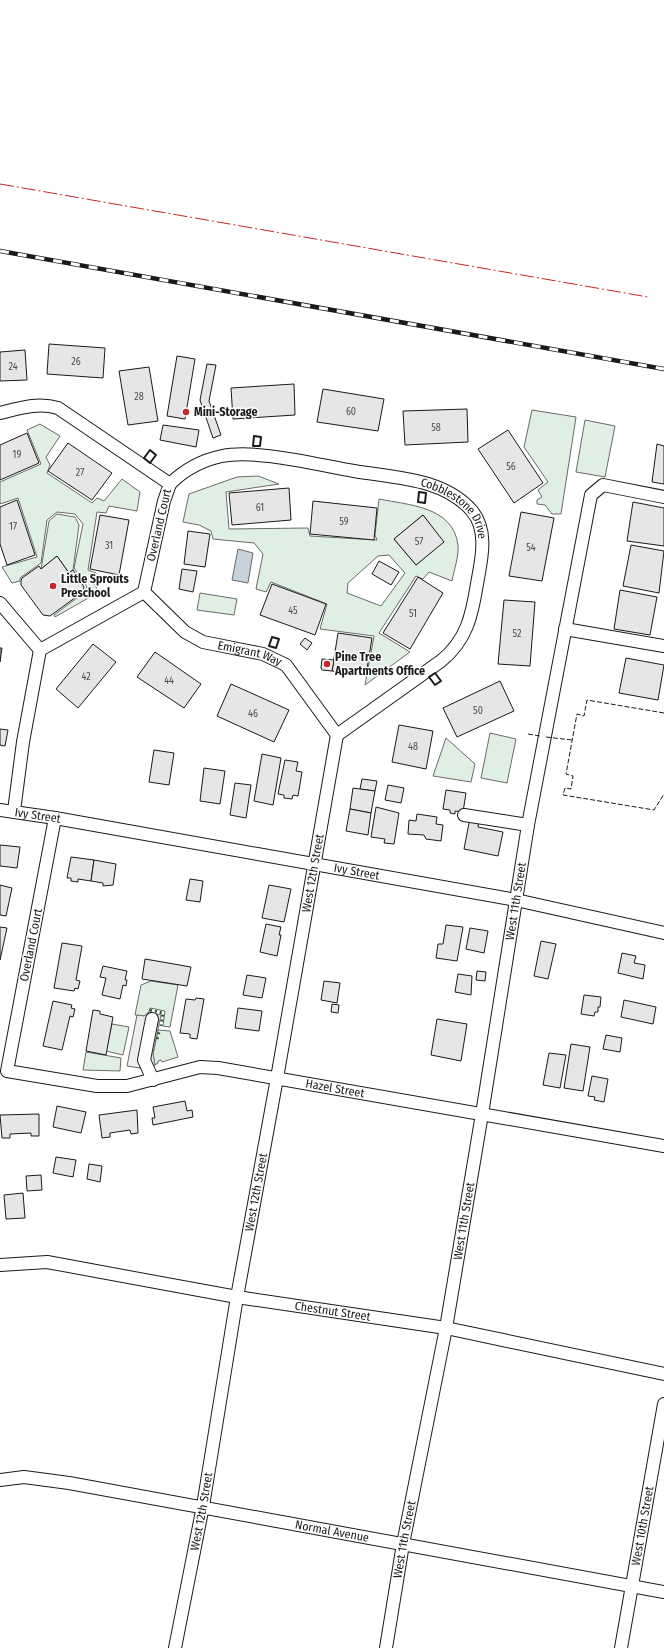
<svg xmlns="http://www.w3.org/2000/svg" width="664" height="1648" viewBox="0 0 664 1648" font-family="'Fira Sans Condensed',sans-serif">
	<style>
		.green { fill: #e0efe3; stroke: #6a6a6a; fill-rule: evenodd }
		.parking { fill: #ededed; stroke: #6a6a6a }
		.water { fill: #c6d2dc; stroke: #6a6a6a }
		.building { fill: #e6e6e6; stroke: #1a1a1a }
		.lines { fill: none; stroke-linecap: round; stroke-linejoin: round }
		.minor-casing { stroke: #1a1a1a; stroke-width: 14 }
		.minor { stroke: #fff; stroke-width: 12 }
		.rail-casing { stroke: #1a1a1a; stroke-width: 4.5 }
		.rail { stroke: #fff; stroke-width: 3; stroke-dasharray: 9; stroke-linecap: butt }
		.hedge { stroke: #2b5a34; stroke-width: 3; stroke-dasharray: 2 3; stroke-linecap: butt }
		.fence { stroke: #1a1a1a; stroke-width: 1; stroke-dasharray: 5 2; stroke-linecap: butt }
		.wall { stroke: #1a1a1a; stroke-width: 2 }
		.power { stroke: #c62828; stroke-width: 1; stroke-dasharray: 14 3 2 3; stroke-linecap: butt }
		.poi-dot { fill: #c62828; stroke: #fff; stroke-width: 1.5 }
		.labels { text-anchor: middle; stroke-width: 3; stroke-linejoin: round; paint-order: stroke }
		.number-label { font-size: 10px; fill: #4d4d4d }
		.poi-label { font-size: 12px; font-weight: bold; fill: #1a1a1a; stroke: #fff; text-anchor: start }
		.street-label { font-size: 12px; fill: #1a1a1a; stroke: #fff }
	</style>
	<rect width="100%" height="100%" fill="#fff"/>
	<g class="green">
		<path d="M 532,410 L 576,417 L 561,514 L 552,514 L 545,505 L 537,504 L 537,500 L 542,497 L 538,490 L 548,482 L 524,447 Z"/>
		<path d="M 585,420 L 615,426 L 605,477 L 576,472 Z"/>
		<path d="M 40,424 L 60,436 L 46,457 L 50,465 L 47,473 L 92,503 L 97,498 L 104,501 L 122,479 L 140,492 L 137,511 L 109,506 L 106,513 L 97,512 L 88,570 L 96,573 L 94,583 L 97,589 L 97,593 L 55,617 L 54,615 L 85,592 L 87,587 L 74,568 L 83,524 L 75,514 L 57,512 L 47,520 L 41,563 L 20,578 L 20,581 L 12,583 L 2,567 L 37,557 L 18,498 L 0,504 L 0,482 L 41,464 L 27,430 Z"/>
		<path d="M 258,476 L 279,484 L 226,492 L 229,529 L 308,528 L 310,536 L 377,540 L 375,535 L 379,499 C 408,505 453,506 458,545 C 459,556 454,570 452,581 L 429,572 L 423,579 L 416,576 L 379,633 L 410,652 L 365,685 L 374,636 L 320,629 L 327,604 L 271,582 L 266,592 L 256,589 L 263,554 L 254,543 L 213,539 L 211,531 L 199,525 L 183,522 L 189,494 L 237,477 ZM 423,515 L 443,542 L 416,565 L 394,539 ZM 389,555 L 405,573 L 381,606 L 347,593 L 348,583 L 378,556 Z"/>
		<path d="M 57,514 L 75,517 L 79,525 L 73,570 L 69,573 L 57,556 L 41,569 L 49,521 Z"/>
		<path d="M 200,593 L 237,599 L 234,615 L 197,610 Z"/>
		<path d="M 490,733 L 516,739 L 507,783 L 481,778 Z"/>
		<path d="M 446,738 L 475,764 L 471,782 L 433,776 Z"/>
		<path d="M 151,981 L 178,985 L 170,1027 L 163,1026 L 165,1011 L 150,1008 L 149,1012 L 144,1016 L 135,1015 L 141,985 Z"/>
		<path d="M 112,1024 L 129,1027 L 123,1055 L 106,1051 Z"/>
		<path d="M 158,1030 L 170,1031 L 178,1057 L 162,1062 L 161,1060 L 158,1061 L 158,1063 L 155,1065 L 153,1054 Z"/>
		<path d="M 86,1052 L 121,1058 L 120,1071 L 83,1070 Z"/>
	</g>
	<path class="parking" d="M 149,1012 L 161,1015 L 153,1054 L 155,1065 L 140,1068 L 127,1066 L 137,1015 L 144,1016 Z"/>
	<path class="water" d="M 238,549 L 253,553 L 248,583 L 232,580 Z"/>
	<g class="building">
		<path d="M 49,344 L 105,348 L 103,378 L 47,374 Z"/>
		<path d="M 25,350 L 27,380 L 0,381 L 0,352 Z"/>
		<path d="M 177,356 L 195,359 L 185,419 L 167,416 Z"/>
		<path d="M 207,364 L 216,365 L 209,401 L 221,435 L 213,438 L 200,400 Z"/>
		<path d="M 149,367 L 158,421 L 128,425 L 119,371 Z"/>
		<path d="M 294,384 L 295,415 L 233,419 L 231,388 Z"/>
		<path d="M 323,389 L 384,399 L 378,431 L 317,422 Z"/>
		<path d="M 467,409 L 468,442 L 405,445 L 403,411 Z"/>
		<path d="M 163,425 L 199,430 L 196,447 L 160,440 Z"/>
		<path d="M 508,430 L 543,483 L 514,503 L 478,449 Z"/>
		<path d="M 27,433 L 39,463 L 0,480 L 0,445 Z"/>
		<path d="M 68,443 L 112,473 L 92,500 L 48,471 Z"/>
		<path d="M 657,444 L 664,446 L 664,484 L 652,482 Z"/>
		<path d="M 289,488 L 291,520 L 232,525 L 229,493 Z"/>
		<path d="M 17,500 L 35,555 L 7,565 L 0,544 L 0,507 Z"/>
		<path d="M 313,501 L 377,508 L 374,540 L 310,534 Z"/>
		<path d="M 633,502 L 664,508 L 664,546 L 627,541 Z"/>
		<path d="M 521,512 L 554,518 L 542,581 L 509,576 Z"/>
		<path d="M 100,515 L 129,520 L 119,575 L 90,569 Z"/>
		<path d="M 423,515 L 444,542 L 416,565 L 394,539 Z"/>
		<path d="M 188,531 L 210,534 L 205,567 L 184,564 Z"/>
		<path d="M 631,545 L 664,551 L 659,593 L 623,586 Z"/>
		<path d="M 57,556 L 69,573 L 73,570 L 84,587 L 83,592 L 50,616 L 43,615 L 21,585 L 21,581 L 22,578 L 39,566 L 41,569 Z"/>
		<path d="M 379,561 L 399,572 L 391,585 L 372,574 Z"/>
		<path d="M 182,569 L 197,571 L 193,592 L 179,589 Z"/>
		<path d="M 418,577 L 443,593 L 410,649 L 383,633 Z"/>
		<path d="M 272,584 L 326,604 L 315,635 L 260,615 Z"/>
		<path d="M 620,590 L 657,597 L 650,635 L 614,629 Z"/>
		<path d="M 504,600 L 535,602 L 530,666 L 498,664 Z"/>
		<path d="M 338,633 L 372,638 L 366,675 L 332,671 Z"/>
		<path d="M 305,638 L 312,643 L 307,650 L 300,644 Z"/>
		<path d="M 93,644 L 116,662 L 78,708 L 56,689 Z"/>
		<path d="M 0,648 L 2,648 L 0,662 Z"/>
		<path d="M 155,652 L 201,684 L 184,708 L 137,677 Z"/>
		<path d="M 626,658 L 664,665 L 658,700 L 619,693 Z"/>
		<path d="M 322,659 L 334,660 L 332,671 L 322,670 L 321,668 Z"/>
		<path d="M 500,681 L 514,711 L 457,737 L 443,708 Z"/>
		<path d="M 231,684 L 289,710 L 274,742 L 217,716 Z"/>
		<path d="M 399,725 L 433,731 L 426,769 L 392,762 Z"/>
		<path d="M 0,729 L 8,730 L 5,746 L 0,745 Z"/>
		<path d="M 154,750 L 174,753 L 169,785 L 149,782 Z"/>
		<path d="M 262,754 L 281,758 L 273,805 L 254,801 Z"/>
		<path d="M 285,760 L 298,762 L 296,771 L 302,772 L 298,796 L 293,795 L 292,799 L 284,798 L 284,795 L 278,794 Z"/>
		<path d="M 204,768 L 225,771 L 220,804 L 200,801 Z"/>
		<path d="M 362,779 L 377,781 L 375,791 L 360,789 Z"/>
		<path d="M 235,783 L 251,785 L 246,818 L 230,815 Z"/>
		<path d="M 388,785 L 404,788 L 401,803 L 385,800 Z"/>
		<path d="M 353,788 L 375,791 L 371,813 L 350,809 Z"/>
		<path d="M 446,790 L 466,793 L 463,812 L 455,811 L 455,814 L 450,813 L 450,810 L 443,809 Z"/>
		<path d="M 376,807 L 399,813 L 394,844 L 384,843 L 385,839 L 371,837 Z"/>
		<path d="M 350,809 L 371,813 L 368,835 L 346,831 Z"/>
		<path d="M 417,814 L 437,817 L 436,824 L 443,825 L 441,841 L 426,839 L 424,835 L 408,834 L 409,820 L 416,821 Z"/>
		<path d="M 470,818 L 479,820 L 478,827 L 503,832 L 498,856 L 464,849 Z"/>
		<path d="M 0,845 L 20,847 L 17,868 L 0,866 Z"/>
		<path d="M 71,857 L 94,860 L 91,881 L 78,879 L 78,882 L 71,881 L 71,878 L 67,878 Z"/>
		<path d="M 94,860 L 116,864 L 113,885 L 103,886 L 103,883 L 91,881 Z"/>
		<path d="M 190,879 L 203,881 L 200,902 L 186,900 Z"/>
		<path d="M 0,885 L 12,888 L 6,916 L 0,915 Z"/>
		<path d="M 269,885 L 291,889 L 284,922 L 262,918 Z"/>
		<path d="M 266,924 L 281,927 L 279,935 L 281,935 L 277,956 L 260,952 Z"/>
		<path d="M 446,925 L 463,927 L 457,961 L 436,958 L 438,944 L 443,944 Z"/>
		<path d="M 0,927 L 7,928 L 0,960 Z"/>
		<path d="M 470,928 L 488,931 L 484,953 L 466,949 Z"/>
		<path d="M 541,941 L 556,944 L 548,979 L 534,976 Z"/>
		<path d="M 62,943 L 82,946 L 76,980 L 80,981 L 78,989 L 75,988 L 74,991 L 54,988 Z"/>
		<path d="M 622,953 L 636,956 L 634,963 L 645,965 L 643,979 L 618,973 Z"/>
		<path d="M 145,959 L 191,967 L 187,986 L 142,979 Z"/>
		<path d="M 103,966 L 127,971 L 125,980 L 127,980 L 126,986 L 123,985 L 120,999 L 102,995 L 106,978 L 100,977 Z"/>
		<path d="M 477,971 L 486,972 L 485,981 L 476,980 Z"/>
		<path d="M 458,974 L 472,976 L 471,995 L 455,992 Z"/>
		<path d="M 247,975 L 266,978 L 262,998 L 243,995 Z"/>
		<path d="M 324,981 L 340,983 L 337,1003 L 321,1000 Z"/>
		<path d="M 584,995 L 601,997 L 600,1007 L 598,1007 L 598,1012 L 595,1012 L 594,1016 L 581,1014 Z"/>
		<path d="M 196,998 L 204,999 L 197,1039 L 190,1038 L 190,1034 L 180,1033 L 186,999 L 195,1000 Z"/>
		<path d="M 624,1000 L 656,1007 L 653,1024 L 621,1017 Z"/>
		<path d="M 53,1001 L 72,1005 L 71,1008 L 75,1009 L 73,1017 L 70,1016 L 62,1050 L 43,1046 Z"/>
		<path d="M 332,1004 L 339,1005 L 338,1013 L 331,1012 Z"/>
		<path d="M 238,1008 L 262,1011 L 259,1031 L 235,1028 Z"/>
		<path d="M 93,1010 L 100,1011 L 100,1014 L 113,1017 L 106,1055 L 86,1051 Z"/>
		<path d="M 437,1019 L 467,1024 L 461,1061 L 431,1055 Z"/>
		<path d="M 606,1035 L 622,1038 L 620,1052 L 603,1049 Z"/>
		<path d="M 571,1044 L 590,1047 L 583,1091 L 564,1088 Z"/>
		<path d="M 549,1053 L 566,1055 L 560,1088 L 543,1085 Z"/>
		<path d="M 592,1076 L 608,1079 L 604,1102 L 594,1100 L 595,1097 L 588,1096 Z"/>
		<path d="M 185,1101 L 187,1111 L 192,1110 L 193,1117 L 153,1125 L 152,1118 L 155,1118 L 153,1107 Z"/>
		<path d="M 57,1106 L 86,1112 L 81,1133 L 53,1127 Z"/>
		<path d="M 137,1110 L 138,1133 L 131,1134 L 130,1130 L 110,1133 L 110,1137 L 102,1138 L 99,1115 Z"/>
		<path d="M 39,1114 L 39,1136 L 31,1136 L 31,1133 L 10,1134 L 10,1138 L 2,1138 L 0,1115 Z"/>
		<path d="M 56,1157 L 76,1160 L 73,1177 L 53,1173 Z"/>
		<path d="M 89,1164 L 102,1166 L 100,1182 L 87,1179 Z"/>
		<path d="M 41,1175 L 42,1190 L 27,1191 L 26,1176 Z"/>
		<path d="M 23,1193 L 25,1218 L 6,1219 L 4,1195 Z"/>
	</g>
	<g class="lines">
		<defs>
			<g id="minor">
				<path d="M 0,413 C 20,408 38,402 58,408 L 170,484 L 164,501 L 144,592 L 40,650 L 23,742 L 14,811"/>
				<path id="s1" d="M 170,484 C 184,470 203,460 222,456 C 257,449 318,465 354,471 C 378,475 405,477 428,484 C 444,489 461,498 472,511 C 489,531 481,561 477,584 C 472,615 467,640 441,661 L 337,735"/>
				<path id="s2" d="M 144,592 L 185,632 L 203,642 L 263,654 L 286,665 L 337,735"/>
				<path d="M 0,603 L 40,650"/>
				<path d="M 565,629 L 664,646"/>
				<path id="s3" d="M 0,810 L 55,818 L 516,900 L 664,933"/>
				<path d="M 464,815 L 528,825"/>
				<path id="s4" d="M 55,818 L 7,1071 L 97,1086 L 127,1086 L 200,1067 L 218,1068 L 664,1146"/>
				<path d="M 152,1019 L 144,1060 L 153,1080"/>
				<path id="s5" d="M 0,1265 L 47,1262 L 237,1297 L 446,1328 L 664,1374"/>
				<path id="s6" d="M 0,1480 L 24,1477 L 69,1483 L 664,1592"/>
				<path id="s7" d="M 175,1648 L 203,1506 L 237,1297 L 277,1078 L 337,735"/>
				<path id="s8" d="M 386,1648 L 403,1544 L 446,1328 L 482,1114 L 528,825 L 591,495 L 603,485 L 664,497"/>
				<path id="s9" d="M 621,1648 L 664,1404"/>
			</g>
		</defs>
		<use href="#minor" class="minor-casing"/>
		<use href="#minor" class="minor"/>
		<defs>
			<path id="rail" d="M 0,251 L 664,369"/>
		</defs>
		<use href="#rail" class="rail-casing"/>
		<use href="#rail" class="rail"/>
		<g class="hedge">
			<path d="M 150,1010 L 163,1013 L 161,1026"/>
			<path d="M 157,1039 L 159,1032"/>
		</g>
		<g class="fence">
			<path d="M 664,713 L 587,700 L 584,716 L 577,714 L 566,774 L 573,776 L 571,789 L 565,788 L 563,795 L 654,810 L 664,794"/>
			<path d="M 528,734 L 540,736"/>
			<path d="M 546,737 L 572,740"/>
		</g>
		<g class="wall">
			<path d="M 254,436 L 261,437 L 260,446 L 253,446 Z"/>
			<path d="M 150,450 L 156,455 L 150,463 L 144,458 Z"/>
			<path d="M 419,492 L 426,493 L 425,503 L 418,502 Z"/>
			<path d="M 272,637 L 279,639 L 276,648 L 269,646 Z"/>
			<path d="M 435,673 L 441,681 L 435,685 L 429,677 Z"/>
		</g>
		<path class="power" d="M 0,184 L 648,297"/>
	</g>
	<g class="poi-dot">
		<circle cx="186" cy="412" r="4"/>
		<circle cx="53" cy="586" r="4"/>
		<circle cx="327" cy="664" r="4"/>
	</g>
	<g class="labels">
		<g class="number-label">
			<text x="76" y="365">26</text>
			<text x="13" y="370">24</text>
			<text x="139" y="400">28</text>
			<text x="351" y="415">60</text>
			<text x="436" y="431">58</text>
			<text x="17" y="458">19</text>
			<text x="511" y="470">56</text>
			<text x="80" y="476">27</text>
			<text x="260" y="511">61</text>
			<text x="344" y="525">59</text>
			<text x="13" y="530">17</text>
			<text x="419" y="545">57</text>
			<text x="109" y="549">31</text>
			<text x="531" y="551">54</text>
			<text x="293" y="614">45</text>
			<text x="413" y="617">51</text>
			<text x="517" y="637">52</text>
			<text x="86" y="680">42</text>
			<text x="169" y="684">44</text>
			<text x="478" y="714">50</text>
			<text x="253" y="717">46</text>
			<text x="413" y="750">48</text>
		</g>
		<g class="poi-label">
			<text x="194" y="416">Mini-Storage</text>
			<text x="61" y="583">Little Sprouts<tspan x="61" dy="14">Preschool</tspan></text>
			<text x="335" y="661">Pine Tree<tspan x="335" dy="14">Apartments Office</tspan></text>
		</g>
		<g class="street-label">
			<text dy="4" stroke="none"><textPath href="#s1" startOffset="306">Cobblestone Drive</textPath></text>
			<text transform="translate(159 525) rotate(-77)" y="4">Overland Court</text>
			<text dy="4" stroke="none"><textPath href="#s2" startOffset="126">Emigrant Way</textPath></text>
			<text dy="4" stroke="none"><textPath href="#s3" startOffset="38">Ivy Street</textPath></text>
			<text dy="4" stroke="none"><textPath href="#s3" startOffset="362">Ivy Street</textPath></text>
			<text dy="4" stroke="none"><textPath href="#s7" startOffset="787">West 12th Street</textPath></text>
			<text dy="4" stroke="none"><textPath href="#s8" startOffset="758">West 11th Street</textPath></text>
			<text transform="translate(31 945) rotate(-79)" y="4">Overland Court</text>
			<text dy="4" stroke="none"><textPath href="#s4" startOffset="591">Hazel Street</textPath></text>
			<text dy="4" stroke="none"><textPath href="#s7" startOffset="463">West 12th Street</textPath></text>
			<text dy="4" stroke="none"><textPath href="#s8" startOffset="434">West 11th Street</textPath></text>
			<text dy="4" stroke="none"><textPath href="#s5" startOffset="337">Chestnut Street</textPath></text>
			<text dy="4" stroke="none"><textPath href="#s7" startOffset="139">West 12th Street</textPath></text>
			<text dy="4" stroke="none"><textPath href="#s9" startOffset="124">West 10th Street</textPath></text>
			<text dy="4" stroke="none"><textPath href="#s6" startOffset="337">Normal Avenue</textPath></text>
			<text dy="4" stroke="none"><textPath href="#s8" startOffset="110">West 11th Street</textPath></text>
		</g>
	</g>
</svg>
